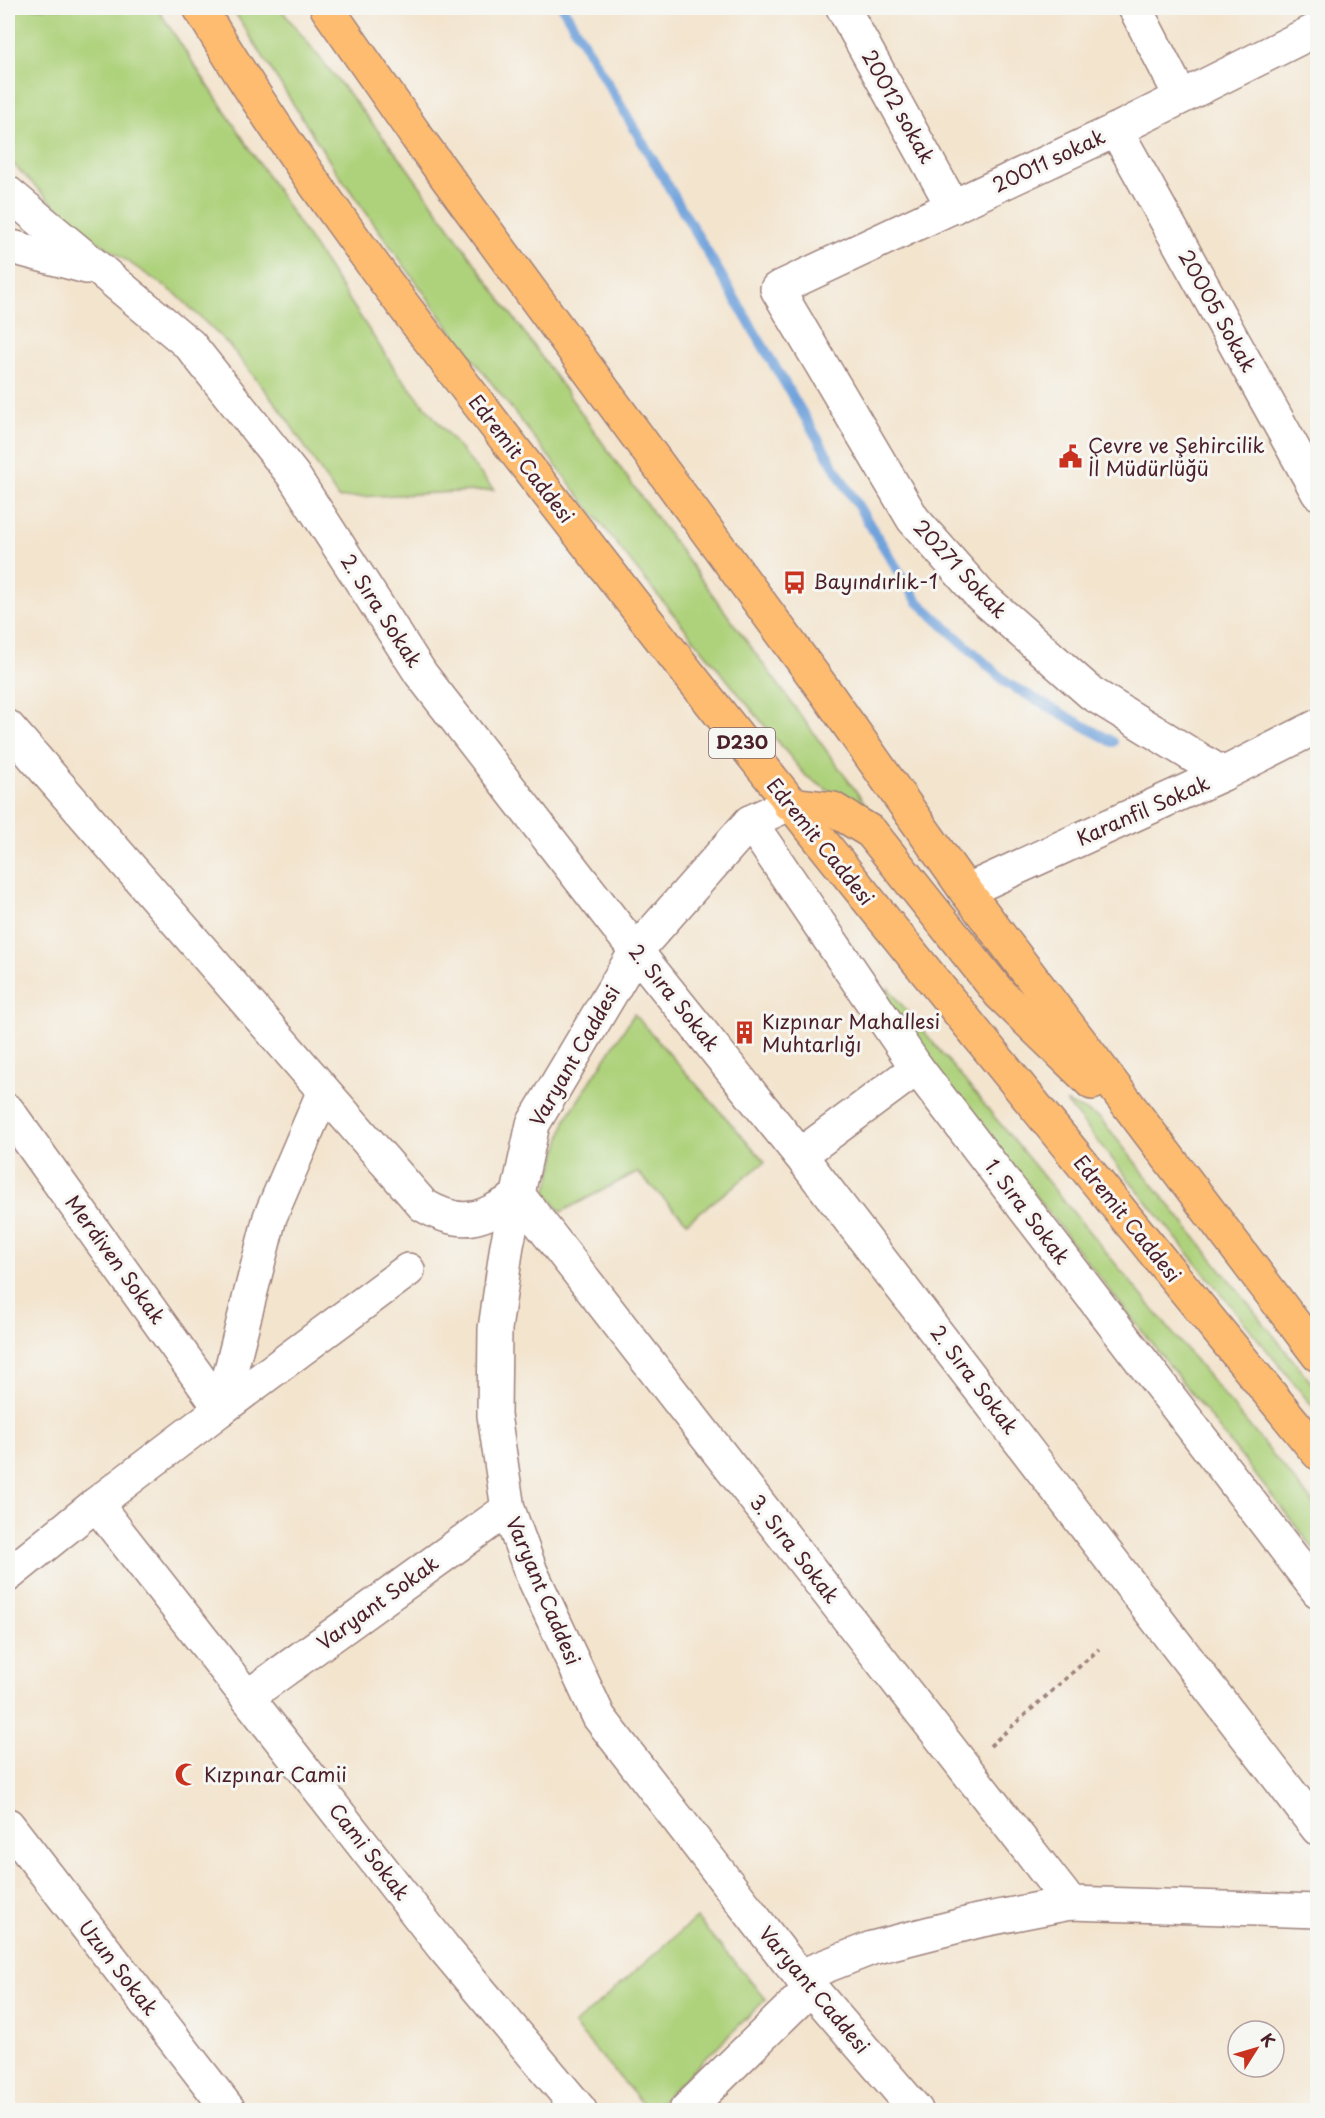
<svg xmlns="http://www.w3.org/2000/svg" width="1325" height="2118" viewBox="0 0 1325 2118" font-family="'Playpen Sans',sans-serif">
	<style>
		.green { fill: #aed27b; stroke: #7c7853; stroke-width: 1.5 }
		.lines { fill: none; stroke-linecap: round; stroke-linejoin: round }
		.stream { stroke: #70a2db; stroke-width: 10 }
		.minor-casing { stroke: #9e827c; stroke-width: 36 }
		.highway-casing { stroke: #9e827c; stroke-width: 36 }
		.path { stroke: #9e827c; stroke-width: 4; stroke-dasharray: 4.5 4.5; stroke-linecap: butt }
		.minor { stroke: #fff; stroke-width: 33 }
		.highway { stroke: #febc70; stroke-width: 33 }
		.labels { text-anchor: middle; stroke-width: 6; stroke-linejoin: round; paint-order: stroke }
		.shield { fill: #f6f6f2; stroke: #7e6067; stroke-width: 1.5 }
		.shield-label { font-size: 18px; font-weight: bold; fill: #4a1f2b }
		.street-label { font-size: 20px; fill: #4a1f2b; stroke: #f6f6f2 }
		.poi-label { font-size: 20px; fill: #4a1f2b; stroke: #f6f6f2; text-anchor: start }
	</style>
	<rect width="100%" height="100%" fill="#f6f6f2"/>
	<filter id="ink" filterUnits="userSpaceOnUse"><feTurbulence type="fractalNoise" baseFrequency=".0167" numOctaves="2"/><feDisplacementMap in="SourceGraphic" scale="12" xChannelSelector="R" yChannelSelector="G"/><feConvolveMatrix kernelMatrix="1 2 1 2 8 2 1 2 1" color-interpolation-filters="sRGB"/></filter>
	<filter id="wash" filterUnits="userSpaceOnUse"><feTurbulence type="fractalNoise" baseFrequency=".008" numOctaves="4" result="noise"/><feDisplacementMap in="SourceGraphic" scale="24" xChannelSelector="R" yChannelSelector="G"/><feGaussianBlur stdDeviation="1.35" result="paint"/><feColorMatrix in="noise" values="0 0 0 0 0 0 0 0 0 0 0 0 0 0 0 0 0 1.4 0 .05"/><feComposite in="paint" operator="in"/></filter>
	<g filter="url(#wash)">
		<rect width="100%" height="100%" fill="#f3e4ce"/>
		<g class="green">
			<path d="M 8,8 L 157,8 L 396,371 L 494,490 L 338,498 L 283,413 L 229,345 L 176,294 L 75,226 L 8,159 Z"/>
			<path d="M 232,8 L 280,8 L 403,162 L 626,476 L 880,824 L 806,776 L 638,571 L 458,340 L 334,168 Z"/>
			<path d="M 888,988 L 1317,1508 L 1317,1553 L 884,1004 Z"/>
			<path d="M 634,1014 L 765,1162 L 687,1222 L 637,1172 L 561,1212 L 546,1193 L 566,1119 Z"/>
			<path d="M 1066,1102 L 1100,1118 L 1317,1390 L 1317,1412 Z"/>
			<path d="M 696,1918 L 766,1999 L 652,2110 L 648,2110 L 574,2025 Z"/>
		</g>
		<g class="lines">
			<path class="stream" d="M 563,8 L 845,485 L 918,602 L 1008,684 L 1113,742"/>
		</g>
	</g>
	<g filter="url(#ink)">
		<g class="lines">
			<defs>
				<g id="minor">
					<path d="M 843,8 L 953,207"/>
					<path d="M 1135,8 L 1181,97"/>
					<path d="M 1116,130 L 1318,493"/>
					<path d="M 8,193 L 190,345 L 293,475 L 421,674 L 636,951 L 800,1155 L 1318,1829"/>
					<path d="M 8,246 L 87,267"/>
					<path d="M 8,727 L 423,1205 C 464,1229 481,1219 519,1196 L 1070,1903"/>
					<path d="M 1223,774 L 1091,693 L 980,595 L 913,519 L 777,289 L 1116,130 L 1318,29"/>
					<path d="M 789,804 L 750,822 L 636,951 L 533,1124 L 507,1245 L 495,1329 L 494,1415 L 508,1509 L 531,1572 L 599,1717 L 786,1959 L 916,2110"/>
					<path d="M 750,822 L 917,1068 L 1318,1591"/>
					<path d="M 966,891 L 1223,774 L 1318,726"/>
					<path d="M 8,1111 L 221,1409 L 408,1270"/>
					<path d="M 800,1155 L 917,1068"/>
					<path d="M 96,1504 L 443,1947 L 580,2110"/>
					<path d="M 8,1575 L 96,1504 L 221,1409 L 270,1217 L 323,1093"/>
					<path d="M 247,1697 L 508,1509"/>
					<path d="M 8,1825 L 229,2110"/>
					<path d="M 800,1976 L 872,1948 L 978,1921 L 1070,1903 L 1318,1911"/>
					<path d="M 686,2110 L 811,1988"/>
				</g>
				<g id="highway">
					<path d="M 200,8 C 316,202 460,379 598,558 C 833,861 1076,1156 1318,1453"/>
					<path d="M 327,8 L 417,137 L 827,694 L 966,891 L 1318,1355"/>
					<path d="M 789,804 L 833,809 L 871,832 L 1000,994 L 1092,1083"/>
				</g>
			</defs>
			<use href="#minor" class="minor-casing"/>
			<use href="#highway" class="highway-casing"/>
			<path class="path" d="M 990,1746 L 1099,1649"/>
			<use href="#minor" class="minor"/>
			<use href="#highway" class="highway"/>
		</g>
	</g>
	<defs>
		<symbol id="civic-bare" viewBox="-9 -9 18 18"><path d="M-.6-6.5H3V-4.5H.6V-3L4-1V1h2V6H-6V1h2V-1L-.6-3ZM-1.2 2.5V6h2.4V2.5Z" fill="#c8321e" stroke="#f6f6f2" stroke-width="2.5" paint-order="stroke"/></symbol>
		<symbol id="bus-bare" viewBox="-9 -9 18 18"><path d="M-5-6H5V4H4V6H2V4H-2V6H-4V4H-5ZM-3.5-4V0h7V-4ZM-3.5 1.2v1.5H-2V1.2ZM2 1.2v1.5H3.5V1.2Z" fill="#c8321e" stroke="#f6f6f2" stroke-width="2.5" paint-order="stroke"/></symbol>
		<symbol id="building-bare" viewBox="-9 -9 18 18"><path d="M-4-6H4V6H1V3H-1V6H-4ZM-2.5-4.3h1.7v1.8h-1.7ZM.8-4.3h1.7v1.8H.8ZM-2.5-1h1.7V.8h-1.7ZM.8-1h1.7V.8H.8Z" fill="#c8321e" stroke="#f6f6f2" stroke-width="2.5" paint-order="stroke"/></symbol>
		<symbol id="mosque-bare" viewBox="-9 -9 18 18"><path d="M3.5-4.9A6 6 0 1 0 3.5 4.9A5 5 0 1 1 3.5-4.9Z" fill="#c8321e" stroke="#f6f6f2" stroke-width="2.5" paint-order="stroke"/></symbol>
	</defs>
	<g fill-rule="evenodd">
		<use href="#civic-bare" x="1054" y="440" width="33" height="33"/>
		<use href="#bus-bare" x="778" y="566" width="33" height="33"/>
		<use href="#building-bare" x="728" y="1016" width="33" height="33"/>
		<use href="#mosque-bare" x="170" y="1758" width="33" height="33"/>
	</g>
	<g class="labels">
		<rect class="shield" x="709" y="728" width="66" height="30" rx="4.5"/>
		<g class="shield-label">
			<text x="742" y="749">D230</text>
		</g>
		<g class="street-label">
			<text transform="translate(898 107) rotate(61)" y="7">20012 sokak</text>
			<text transform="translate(1049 161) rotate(-25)" y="7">20011 sokak</text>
			<text transform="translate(1217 311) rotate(61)" y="7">20005 Sokak</text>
			<text transform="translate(521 459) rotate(52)" y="7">Edremit Caddesi</text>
			<text transform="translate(960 569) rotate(47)" y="7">20271 Sokak</text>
			<text transform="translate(381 611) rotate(57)" y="7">2. Sıra Sokak</text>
			<text transform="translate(1143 811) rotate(-24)" y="7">Karanfil Sokak</text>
			<text transform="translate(820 842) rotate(51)" y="7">Edremit Caddesi</text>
			<text transform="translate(674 998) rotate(51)" y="7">2. Sıra Sokak</text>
			<text transform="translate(575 1056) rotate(-60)" y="7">Varyant Caddesi</text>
			<text transform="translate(1027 1212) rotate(53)" y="7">1. Sıra Sokak</text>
			<text transform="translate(1127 1219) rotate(51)" y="7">Edremit Caddesi</text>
			<text transform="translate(115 1260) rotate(54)" y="7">Merdiven Sokak</text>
			<text transform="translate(974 1380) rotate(53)" y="7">2. Sıra Sokak</text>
			<text transform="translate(794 1549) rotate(52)" y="7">3. Sıra Sokak</text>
			<text transform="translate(543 1591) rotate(67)" y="7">Varyant Caddesi</text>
			<text transform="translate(378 1603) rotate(-36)" y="7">Varyant Sokak</text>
			<text transform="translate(369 1852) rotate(52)" y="7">Cami Sokak</text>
			<text transform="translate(118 1968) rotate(52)" y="7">Uzun Sokak</text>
			<text transform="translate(814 1990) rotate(50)" y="7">Varyant Caddesi</text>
		</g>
		<g class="poi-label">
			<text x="1088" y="453">Çevre ve Şehircilik<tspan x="1088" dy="23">İl Müdürlüğü</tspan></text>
			<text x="813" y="589">Bayındırlık-1</text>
			<text x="762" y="1029">Kızpınar Mahallesi<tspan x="762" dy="23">Muhtarlığı</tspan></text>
			<text x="204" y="1782">Kızpınar Camii</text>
		</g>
	</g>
	<rect width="1325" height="2118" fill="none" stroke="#f6f6f2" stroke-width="30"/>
	<g transform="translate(1256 2049) rotate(53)"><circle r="28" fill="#f6f6f2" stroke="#b1a0a2" stroke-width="1.5"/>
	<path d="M0-4.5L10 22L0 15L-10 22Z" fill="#c8321e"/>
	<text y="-9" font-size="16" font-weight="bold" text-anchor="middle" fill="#4a1f2b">K</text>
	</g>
</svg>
